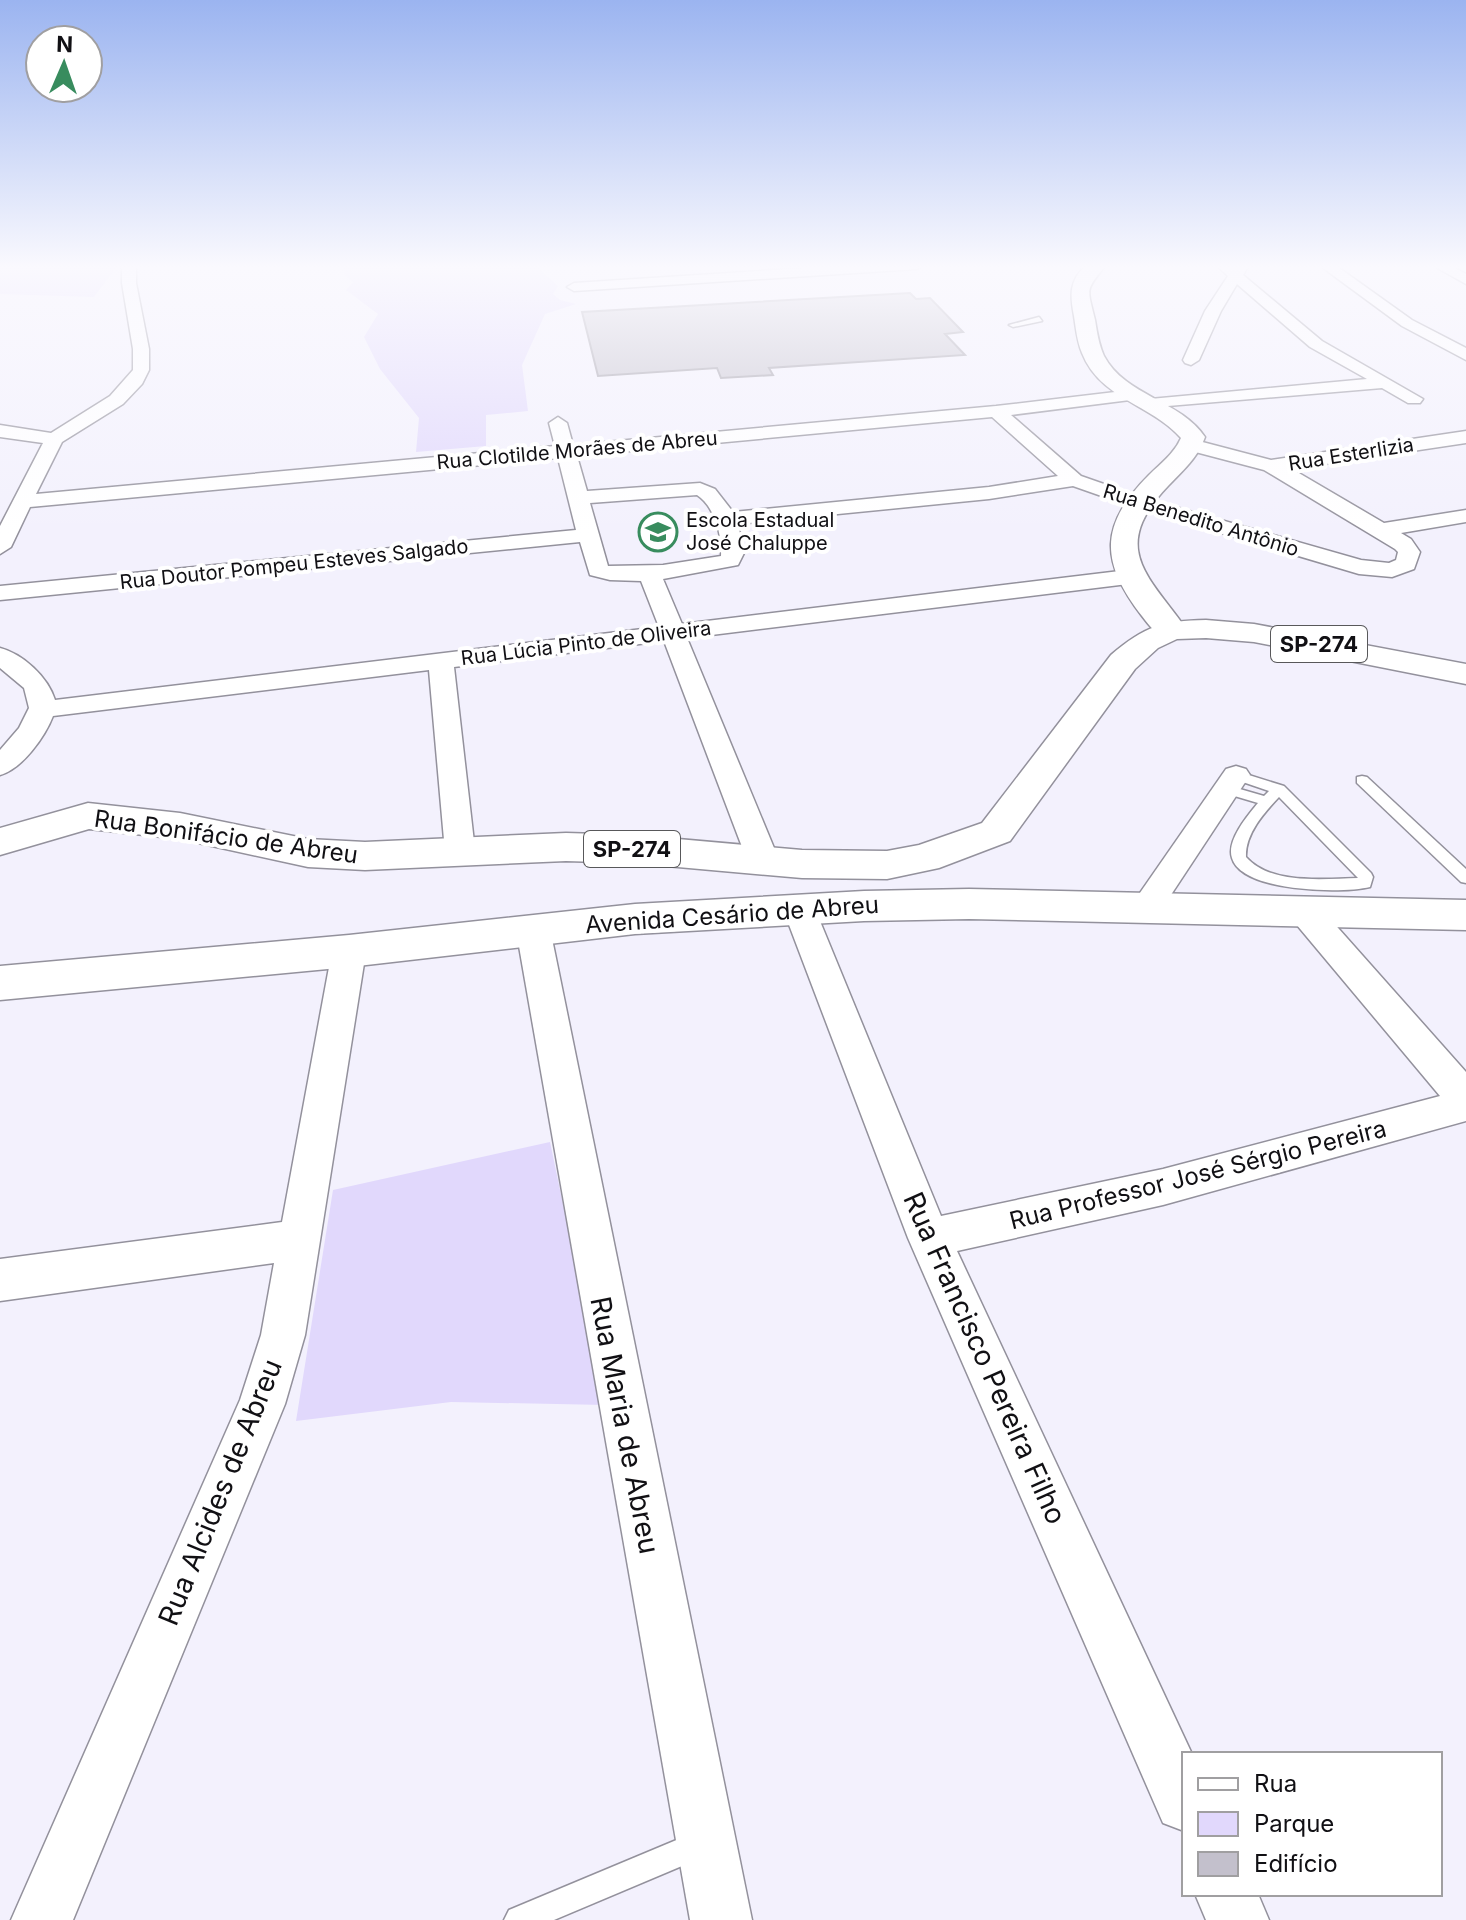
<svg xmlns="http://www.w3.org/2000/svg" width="1466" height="1920" viewBox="0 0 1466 1920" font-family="Inter,sans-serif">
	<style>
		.green { fill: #e1d8fc }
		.building { fill: #c3c0cc; stroke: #9b98a3; stroke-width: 2 }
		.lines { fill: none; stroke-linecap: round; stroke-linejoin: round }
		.lane-casing { stroke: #93919c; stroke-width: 3 }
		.street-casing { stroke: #93919c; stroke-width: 3 }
		.secondary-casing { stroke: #93919c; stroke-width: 3 }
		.primary-casing { stroke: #93919c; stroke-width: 3 }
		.lane { fill: #fff; fill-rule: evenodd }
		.street { fill: #fff; fill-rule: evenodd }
		.secondary { fill: #fff; fill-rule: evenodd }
		.primary { fill: #fff; fill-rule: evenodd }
		.labels { text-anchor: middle; stroke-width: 8; stroke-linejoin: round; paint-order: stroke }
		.far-street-label { font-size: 20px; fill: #111014; stroke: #fff }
		.far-poi-label { font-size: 20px; fill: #111014; stroke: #fff; text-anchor: start }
		.shield { fill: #fff; stroke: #58585a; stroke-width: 2 }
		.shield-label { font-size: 22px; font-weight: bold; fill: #111014 }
		.street-label { font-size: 24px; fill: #111014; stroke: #fff }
		.near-street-label { font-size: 28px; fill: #111014; stroke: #fff }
	</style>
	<rect width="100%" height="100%" fill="#f3f1fd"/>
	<g class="green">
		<path d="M 0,265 L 118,265 L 94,297 L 0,294 Z"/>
		<path d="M 342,265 L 535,265 L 558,286 L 553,294 L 560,300 L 576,304 L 545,314 L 522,365 L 528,411 L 486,415 L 486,446 L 416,452 L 419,418 L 380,369 L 364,337 L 378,314 L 346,290 L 353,282 L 345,276 Z"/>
		<path d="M 550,1142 L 605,1405 L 451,1402 L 296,1421 L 333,1190 Z"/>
	</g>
	<path class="building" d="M 910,293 L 916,299 L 930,298 L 963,332 L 945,334 L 965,355 L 769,368 L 773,375 L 721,378 L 717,368 L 598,376 L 582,312 Z"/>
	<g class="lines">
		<defs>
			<g id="lane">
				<path d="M 1039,317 L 1042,321 L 1013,327 L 1009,325 Z"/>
				<path d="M 1236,771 L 1284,786 L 1371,873 L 1373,877 L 1370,887 C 1342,894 1242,892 1232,858 C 1226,841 1248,815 1258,803 L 1221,792 L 1219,789 L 1226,785 L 1264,796 L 1269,791 L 1231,778 L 1231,772 ZM 1279,797 L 1358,878 C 1323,879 1271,885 1246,857 C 1245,834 1264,813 1279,797 Z"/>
				<path d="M 1362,776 L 1367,777 L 1466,869 L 1466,883 L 1461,882 L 1357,783 L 1357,777 Z"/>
				<path d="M 698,1831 L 708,1835 L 712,1845 L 708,1855 L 554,1920 L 504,1920 L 509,1910 Z"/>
			</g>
			<g id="street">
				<path d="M 122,265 L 136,265 L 136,283 L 149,349 L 149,370 L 142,384 L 123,404 L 62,442 L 36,494 L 555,446 L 549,423 L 558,417 L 567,423 L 573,445 L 996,406 L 1132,390 L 1141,395 L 1138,399 L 1011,415 L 1081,476 L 1144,498 L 1361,560 L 1389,563 L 1396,560 L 1398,552 L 1395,549 L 1264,470 L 1184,449 L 1182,445 L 1191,439 L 1271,460 L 1466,431 L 1466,443 L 1292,469 L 1384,523 L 1466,510 L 1466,522 L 1401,533 L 1411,539 L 1420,552 L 1414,569 L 1392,577 L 1359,574 L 1130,506 L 1073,486 L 989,499 L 738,524 L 744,553 L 738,565 L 663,579 L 682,624 L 1128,570 L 1136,572 L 1139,577 L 1136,582 L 1128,584 L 687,638 L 779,860 L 774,868 L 763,871 L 752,868 L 747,860 L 664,641 L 454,667 L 475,851 L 471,858 L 460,862 L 449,858 L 445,851 L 429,670 L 53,716 C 45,737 22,769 0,775 L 0,750 L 19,728 L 29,708 L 24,688 L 0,668 L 0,648 C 23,654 48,677 55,700 L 659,627 L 641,581 L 610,580 L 590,575 L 580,542 L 0,600 L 0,586 L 576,530 L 558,458 L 30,507 L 11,547 L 0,554 L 0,526 L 43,443 L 0,437 L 0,425 L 51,433 L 110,396 L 133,370 L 133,349 L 122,283 ZM 992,417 L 1058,476 L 989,487 L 733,512 L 715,489 L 700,483 L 587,491 L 577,456 ZM 697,495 C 715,507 722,535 721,556 L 663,565 L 608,566 L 590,503 Z"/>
				<path d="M 853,265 L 924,265 L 917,269 L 574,291 L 567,287 L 574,283 Z"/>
				<path d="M 1216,265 L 1249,265 L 1243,275 L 1322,341 L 1423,399 L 1420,403 L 1408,403 L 1382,388 L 1144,408 L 1141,404 L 1144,400 L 1150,399 L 1367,379 L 1310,347 L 1237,284 L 1221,311 L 1199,360 L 1191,365 L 1185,363 L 1183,360 L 1205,311 L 1228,276 Z"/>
				<path d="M 1319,265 L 1335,265 L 1412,320 L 1466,348 L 1466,360 L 1402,326 Z"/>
				<path d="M 1432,265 L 1449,265 L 1466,274 L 1466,284 Z"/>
				<path d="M 1236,766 L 1246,769 L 1250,775 L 1157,916 L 1146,920 L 1135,916 L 1130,908 L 1135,900 L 1226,769 Z"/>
				<path d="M 799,897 L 810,901 L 815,909 L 941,1216 L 1163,1169 L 1440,1096 L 1291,918 L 1287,910 L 1291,902 L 1303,898 L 1315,902 L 1466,1072 L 1466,1121 L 1163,1205 L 957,1251 L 1192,1754 L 1184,1754 L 1184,1831 L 1163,1823 L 908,1238 L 783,909 L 788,901 Z"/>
				<path d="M 533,917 L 545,920 L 550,929 L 752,1920 L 690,1920 L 516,929 L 521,920 Z"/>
				<path d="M 349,938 L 361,942 L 366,951 L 305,1335 L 285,1404 L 73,1920 L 11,1920 L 240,1400 L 261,1335 L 274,1263 L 0,1301 L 0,1259 L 282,1222 L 332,951 L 337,942 Z"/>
				<path d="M 1195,1894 L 1258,1894 L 1269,1920 L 1206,1920 Z"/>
			</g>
			<path id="secondary" d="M 1086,265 L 1106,265 C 1085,291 1087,287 1095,320 C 1097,333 1099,345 1104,356 C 1125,396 1180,400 1205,437 C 1198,458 1182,471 1168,486 C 1108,549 1149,576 1187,630 L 1182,637 C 1162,642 1154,632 1142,616 C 1100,562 1099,525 1149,475 C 1161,463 1174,454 1181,438 C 1151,404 1100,399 1082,353 C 1077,341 1076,329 1074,316 C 1070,295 1069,281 1086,265 Z"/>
			<g id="primary">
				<path d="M 1206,620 L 1254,624 L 1466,664 L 1466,684 L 1254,642 L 1206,638 L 1177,639 L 1158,648 L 1135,669 L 1010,841 L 939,868 L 887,879 L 802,878 L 633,863 L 566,861 L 365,870 L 308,867 L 180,839 L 89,829 L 0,855 L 0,828 L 88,803 L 180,813 L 308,839 L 365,842 L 566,833 L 633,835 L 802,850 L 887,851 L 919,845 L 982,823 L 1111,655 C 1145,626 1162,621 1206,620 Z"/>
				<path d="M 969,889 L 1466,900 L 1466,930 L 969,919 L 864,921 L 635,934 L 349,967 L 0,1000 L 0,966 L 349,935 L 635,904 L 864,891 Z"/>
			</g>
		</defs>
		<use href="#lane" class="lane-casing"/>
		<use href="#street" class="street-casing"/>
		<use href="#secondary" class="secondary-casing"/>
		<use href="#primary" class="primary-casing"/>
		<use href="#lane" class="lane"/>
		<use href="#street" class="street"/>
		<use href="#secondary" class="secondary"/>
		<use href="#primary" class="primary"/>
	</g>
	<linearGradient id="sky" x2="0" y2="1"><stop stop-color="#9bb4f0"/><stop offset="0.5" stop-color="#faf9fe"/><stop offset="1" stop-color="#faf9fe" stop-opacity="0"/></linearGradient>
	<rect width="1466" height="534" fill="url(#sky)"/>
	<defs>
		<symbol id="school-ring" viewBox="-11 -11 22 22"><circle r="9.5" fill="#fff" stroke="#388c5e" stroke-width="1.5"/><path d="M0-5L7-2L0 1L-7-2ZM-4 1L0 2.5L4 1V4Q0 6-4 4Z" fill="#388c5e"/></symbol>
	</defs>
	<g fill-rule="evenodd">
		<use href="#school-ring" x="636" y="510" width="44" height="44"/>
	</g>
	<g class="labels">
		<g class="far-street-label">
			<text transform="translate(577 450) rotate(-5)" y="7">Rua Clotilde Morães de Abreu</text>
			<text transform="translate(1351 454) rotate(-9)" y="7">Rua Esterlizia</text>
			<text transform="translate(1201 520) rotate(17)" y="7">Rua Benedito Antônio</text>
			<text transform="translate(294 564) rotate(-6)" y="7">Rua Doutor Pompeu Esteves Salgado</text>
			<text transform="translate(586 643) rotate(-7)" y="7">Rua Lúcia Pinto de Oliveira</text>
		</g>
		<g class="far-poi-label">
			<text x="686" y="527">Escola Estadual<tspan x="686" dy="23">José Chaluppe</tspan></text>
		</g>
		<g class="shield">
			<rect x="1271" y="626" width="96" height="36" rx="6"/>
			<rect x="584" y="831" width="96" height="36" rx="6"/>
		</g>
		<g class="shield-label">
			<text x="1319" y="652">SP-274</text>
			<text x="632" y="857">SP-274</text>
		</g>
		<g class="street-label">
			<text transform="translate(226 837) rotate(8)" y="8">Rua Bonifácio de Abreu</text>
			<text transform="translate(732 915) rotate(-4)" y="8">Avenida Cesário de Abreu</text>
			<text transform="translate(1198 1175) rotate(-14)" y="8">Rua Professor José Sérgio Pereira</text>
		</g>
		<g class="near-street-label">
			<text transform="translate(985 1358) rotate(66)" y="10">Rua Francisco Pereira Filho</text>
			<text transform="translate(625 1425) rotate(79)" y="10">Rua Maria de Abreu</text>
			<text transform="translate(220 1492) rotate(-68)" y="10">Rua Alcides de Abreu</text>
		</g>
	</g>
	<rect x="1182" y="1752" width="260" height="144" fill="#ffffff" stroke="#a09fa1" stroke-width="2"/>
	<rect x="1198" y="1778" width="40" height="12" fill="#ffffff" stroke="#a09fa1" stroke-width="2"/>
	<text x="1254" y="1792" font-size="24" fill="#111014">Rua</text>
	<rect x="1198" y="1812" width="40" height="24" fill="#e1d8fc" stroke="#a09fa1" stroke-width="2"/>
	<text x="1254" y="1832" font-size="24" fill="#111014">Parque</text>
	<rect x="1198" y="1852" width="40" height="24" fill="#c3c0cc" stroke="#a09fa1" stroke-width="2"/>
	<text x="1254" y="1872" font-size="24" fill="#111014">Edifício</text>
	<g transform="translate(64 64) rotate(2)"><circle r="38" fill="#ffffff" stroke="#a09fa1" stroke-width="2"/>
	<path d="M0-6L14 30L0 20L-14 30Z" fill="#388c5e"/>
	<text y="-12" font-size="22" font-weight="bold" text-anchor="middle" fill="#111014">N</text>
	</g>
</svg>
